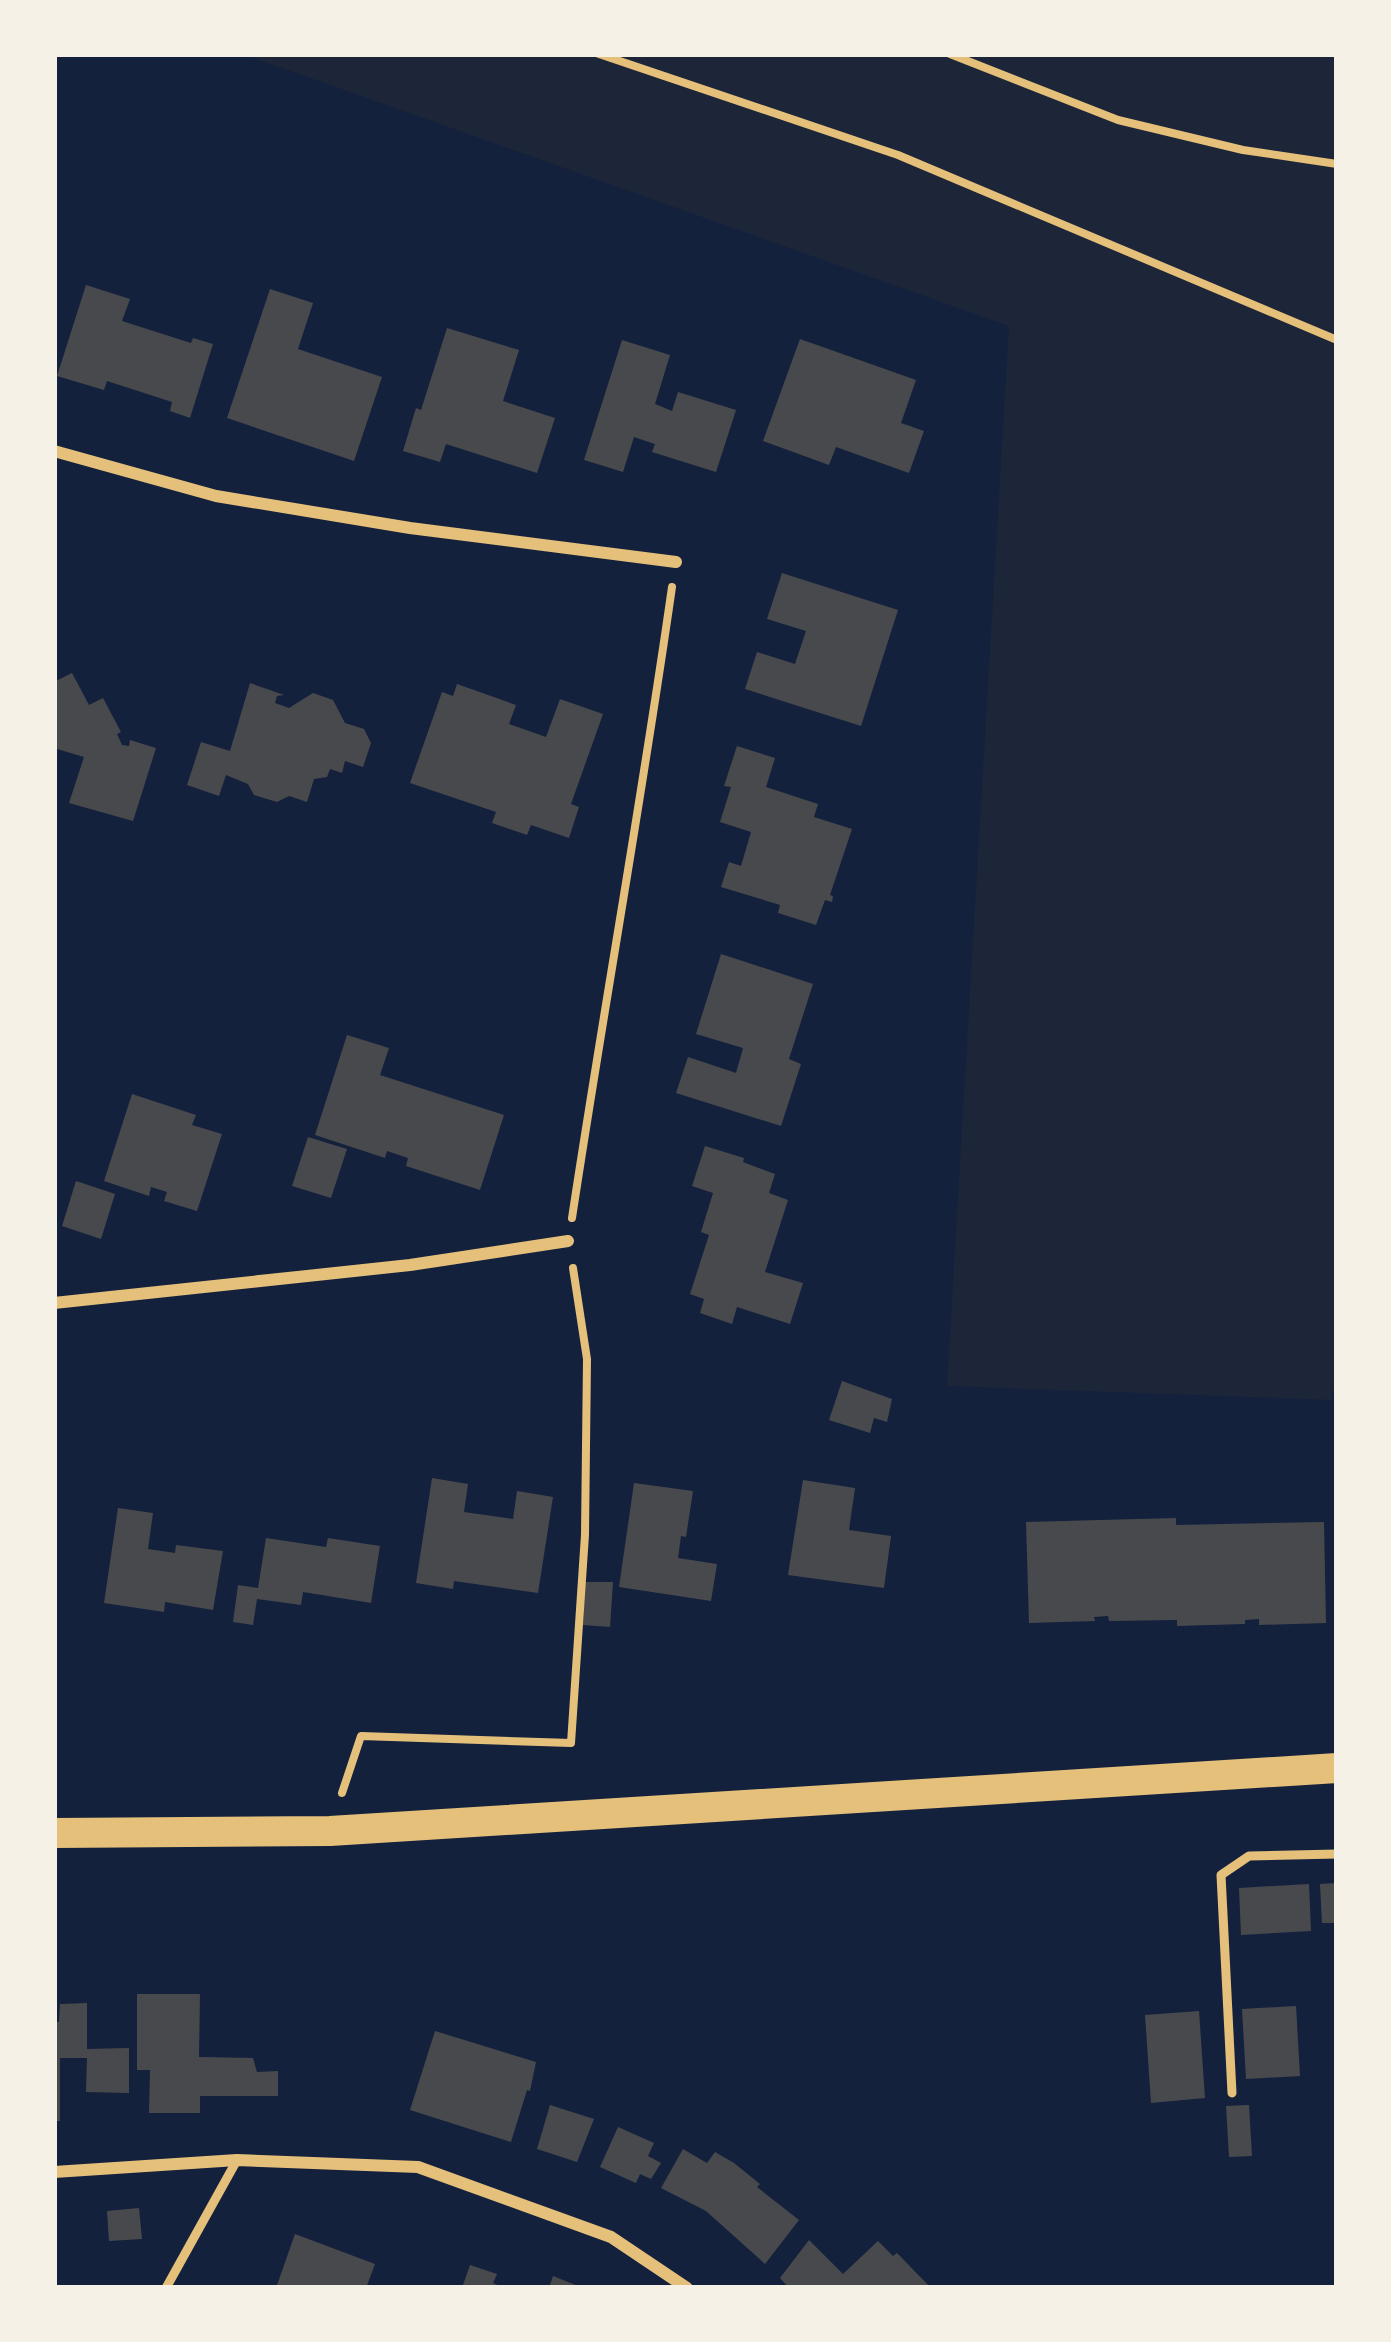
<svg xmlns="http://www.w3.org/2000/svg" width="1391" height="2342" viewBox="0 0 1391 2342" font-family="'Noto Sans',sans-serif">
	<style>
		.green { fill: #1d2539 }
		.building { fill: #48494c }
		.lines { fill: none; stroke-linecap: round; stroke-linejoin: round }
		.path { stroke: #e5c07b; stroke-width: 8 }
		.service { stroke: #e5c07b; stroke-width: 9 }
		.minor { stroke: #e5c07b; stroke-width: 12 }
		.primary { stroke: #e5c07b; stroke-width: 30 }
	</style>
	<rect width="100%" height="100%" fill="#14213d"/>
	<path class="green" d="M 243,54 L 1337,54 L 1337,1364 L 1332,1400 L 947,1386 L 1009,326 Z"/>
	<g class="building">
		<path d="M 86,285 L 130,299 L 122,321 L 191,343 L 193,338 L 213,344 L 190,418 L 170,411 L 172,402 L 107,381 L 104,390 L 57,376 Z"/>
		<path d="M 270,289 L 313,303 L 298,349 L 382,377 L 354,461 L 227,418 Z"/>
		<path d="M 447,328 L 519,350 L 503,401 L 555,418 L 537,473 L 446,444 L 440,462 L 403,451 L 416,408 L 421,410 Z"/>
		<path d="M 800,339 L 916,380 L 901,423 L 924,431 L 909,473 L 836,447 L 829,465 L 763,441 Z"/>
		<path d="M 622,340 L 670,355 L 655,404 L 672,411 L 678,392 L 736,410 L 716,472 L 652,452 L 655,444 L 634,437 L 623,472 L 584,460 Z"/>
		<path d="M 782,573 L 898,610 L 861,726 L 745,689 L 757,652 L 795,664 L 806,631 L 767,619 Z"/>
		<path d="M 72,673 L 89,705 L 103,698 L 121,732 L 117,734 L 122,745 L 129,746 L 130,740 L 156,748 L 133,821 L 69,803 L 84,757 L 54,748 L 54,682 Z"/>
		<path d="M 250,683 L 284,695 L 277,696 L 275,703 L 289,708 L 313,693 L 333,700 L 345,723 L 364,729 L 371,743 L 363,767 L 345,761 L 342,773 L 330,769 L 327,777 L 314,779 L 307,802 L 289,796 L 277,802 L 254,795 L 248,784 L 226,775 L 219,796 L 187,785 L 201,742 L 230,751 Z"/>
		<path d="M 457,684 L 516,705 L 509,724 L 546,737 L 560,699 L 603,714 L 571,804 L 579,807 L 569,838 L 531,825 L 527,835 L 492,823 L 496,812 L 410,783 L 442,692 L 453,696 Z"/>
		<path d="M 737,746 L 775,758 L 766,787 L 818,804 L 814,817 L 852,829 L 830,895 L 833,896 L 832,902 L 825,900 L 816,925 L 778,913 L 780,905 L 721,887 L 729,862 L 741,866 L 751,832 L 720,822 L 731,787 L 724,786 Z"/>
		<path d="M 721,954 L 813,984 L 789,1059 L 801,1064 L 781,1126 L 676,1093 L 688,1057 L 736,1073 L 743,1048 L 696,1034 Z"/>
		<path d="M 347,1035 L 389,1048 L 380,1075 L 504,1115 L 480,1190 L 406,1166 L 408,1158 L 387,1151 L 385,1158 L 315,1135 Z"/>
		<path d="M 132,1094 L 196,1115 L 192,1125 L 222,1134 L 197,1211 L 164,1201 L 167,1192 L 151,1187 L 149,1196 L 104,1181 Z"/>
		<path d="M 308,1137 L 347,1149 L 331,1198 L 292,1186 Z"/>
		<path d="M 705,1146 L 744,1158 L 743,1162 L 775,1174 L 769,1193 L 788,1200 L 765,1272 L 803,1283 L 790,1324 L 737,1307 L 732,1324 L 700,1313 L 704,1299 L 690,1294 L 709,1235 L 701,1232 L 713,1193 L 692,1186 Z"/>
		<path d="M 76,1181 L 115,1194 L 101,1239 L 62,1226 Z"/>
		<path d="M 842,1381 L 892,1399 L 887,1422 L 874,1418 L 870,1433 L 829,1420 Z"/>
		<path d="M 432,1478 L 468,1484 L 464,1512 L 513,1519 L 517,1491 L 553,1497 L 538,1593 L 454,1581 L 453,1589 L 416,1583 Z"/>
		<path d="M 803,1480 L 855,1488 L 849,1530 L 891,1536 L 884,1588 L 788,1575 Z"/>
		<path d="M 634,1483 L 693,1491 L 686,1537 L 681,1536 L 678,1558 L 717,1564 L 711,1601 L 619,1587 Z"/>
		<path d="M 118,1508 L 153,1513 L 148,1549 L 175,1553 L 176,1545 L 223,1551 L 213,1610 L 165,1602 L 164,1612 L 104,1603 Z"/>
		<path d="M 1176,1518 L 1176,1525 L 1324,1522 L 1326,1623 L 1259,1625 L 1259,1619 L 1245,1620 L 1245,1624 L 1177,1626 L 1177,1620 L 1109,1621 L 1108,1616 L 1094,1617 L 1095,1621 L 1029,1623 L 1026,1522 Z"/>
		<path d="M 266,1538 L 326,1547 L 328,1538 L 380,1546 L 371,1603 L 303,1592 L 301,1605 L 257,1599 L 253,1625 L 233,1622 L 238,1585 L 258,1588 Z"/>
		<path d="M 585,1582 L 613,1582 L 610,1627 L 583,1625 Z"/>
		<path d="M 1337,1883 L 1337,1923 L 1322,1923 L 1320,1884 Z"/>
		<path d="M 1309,1884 L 1311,1931 L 1241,1935 L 1239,1888 Z"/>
		<path d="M 137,1994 L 200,1994 L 199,2057 L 253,2058 L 257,2072 L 278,2071 L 278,2096 L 200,2096 L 200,2113 L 149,2113 L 150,2070 L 137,2070 Z"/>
		<path d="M 87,2003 L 87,2049 L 129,2048 L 129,2093 L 86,2092 L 87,2058 L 60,2058 L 60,2121 L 54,2121 L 54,2022 L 59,2022 L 60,2004 Z"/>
		<path d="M 1296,2006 L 1300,2076 L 1246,2079 L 1242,2009 Z"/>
		<path d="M 1199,2011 L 1205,2098 L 1151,2103 L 1145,2015 Z"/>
		<path d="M 435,2031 L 536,2062 L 530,2091 L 527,2090 L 511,2142 L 410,2110 Z"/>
		<path d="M 550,2105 L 594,2119 L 577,2162 L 537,2149 Z"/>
		<path d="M 1249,2105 L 1252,2156 L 1229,2157 L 1226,2106 Z"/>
		<path d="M 618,2127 L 654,2143 L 648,2156 L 661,2163 L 651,2179 L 640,2174 L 636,2183 L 600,2167 Z"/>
		<path d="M 683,2149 L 707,2163 L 715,2152 L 734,2163 L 760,2184 L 757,2187 L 799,2220 L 765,2264 L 706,2211 L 661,2188 Z"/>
		<path d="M 139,2208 L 142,2239 L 109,2241 L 107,2211 Z"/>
		<path d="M 295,2234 L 375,2264 L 366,2288 L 276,2288 Z"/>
		<path d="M 809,2240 L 843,2274 L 878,2241 L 893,2256 L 897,2253 L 931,2288 L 789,2288 L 780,2278 Z"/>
		<path d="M 470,2265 L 497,2274 L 493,2283 L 504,2288 L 462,2288 Z"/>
		<path d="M 553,2276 L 583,2288 L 549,2288 Z"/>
	</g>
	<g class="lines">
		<g class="path">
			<path d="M 599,54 L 898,155 L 1337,340"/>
			<path d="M 950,54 L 1118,120 L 1243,150 L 1337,164"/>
			<path d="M 572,1218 C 604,1007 642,798 672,587"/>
			<path d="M 342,1793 L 361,1736 L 571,1743 L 585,1535 L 587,1359 L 573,1268"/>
		</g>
		<g class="service">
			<path d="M 1232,2093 L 1221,1875 L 1249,1856 L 1337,1854"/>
			<path d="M 166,2288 L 237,2160"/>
		</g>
		<g class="minor">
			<path d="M 54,451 L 216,496 L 410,528 L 676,562"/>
			<path d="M 54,1303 L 410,1265 L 568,1241"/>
			<path d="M 54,2172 L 237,2160 L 418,2167 L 611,2237 L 687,2288"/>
		</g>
		<path class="primary" d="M 54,1833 L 330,1831 L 1337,1768"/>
	</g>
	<rect width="1391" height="2342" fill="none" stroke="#f6f1e7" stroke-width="114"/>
</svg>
